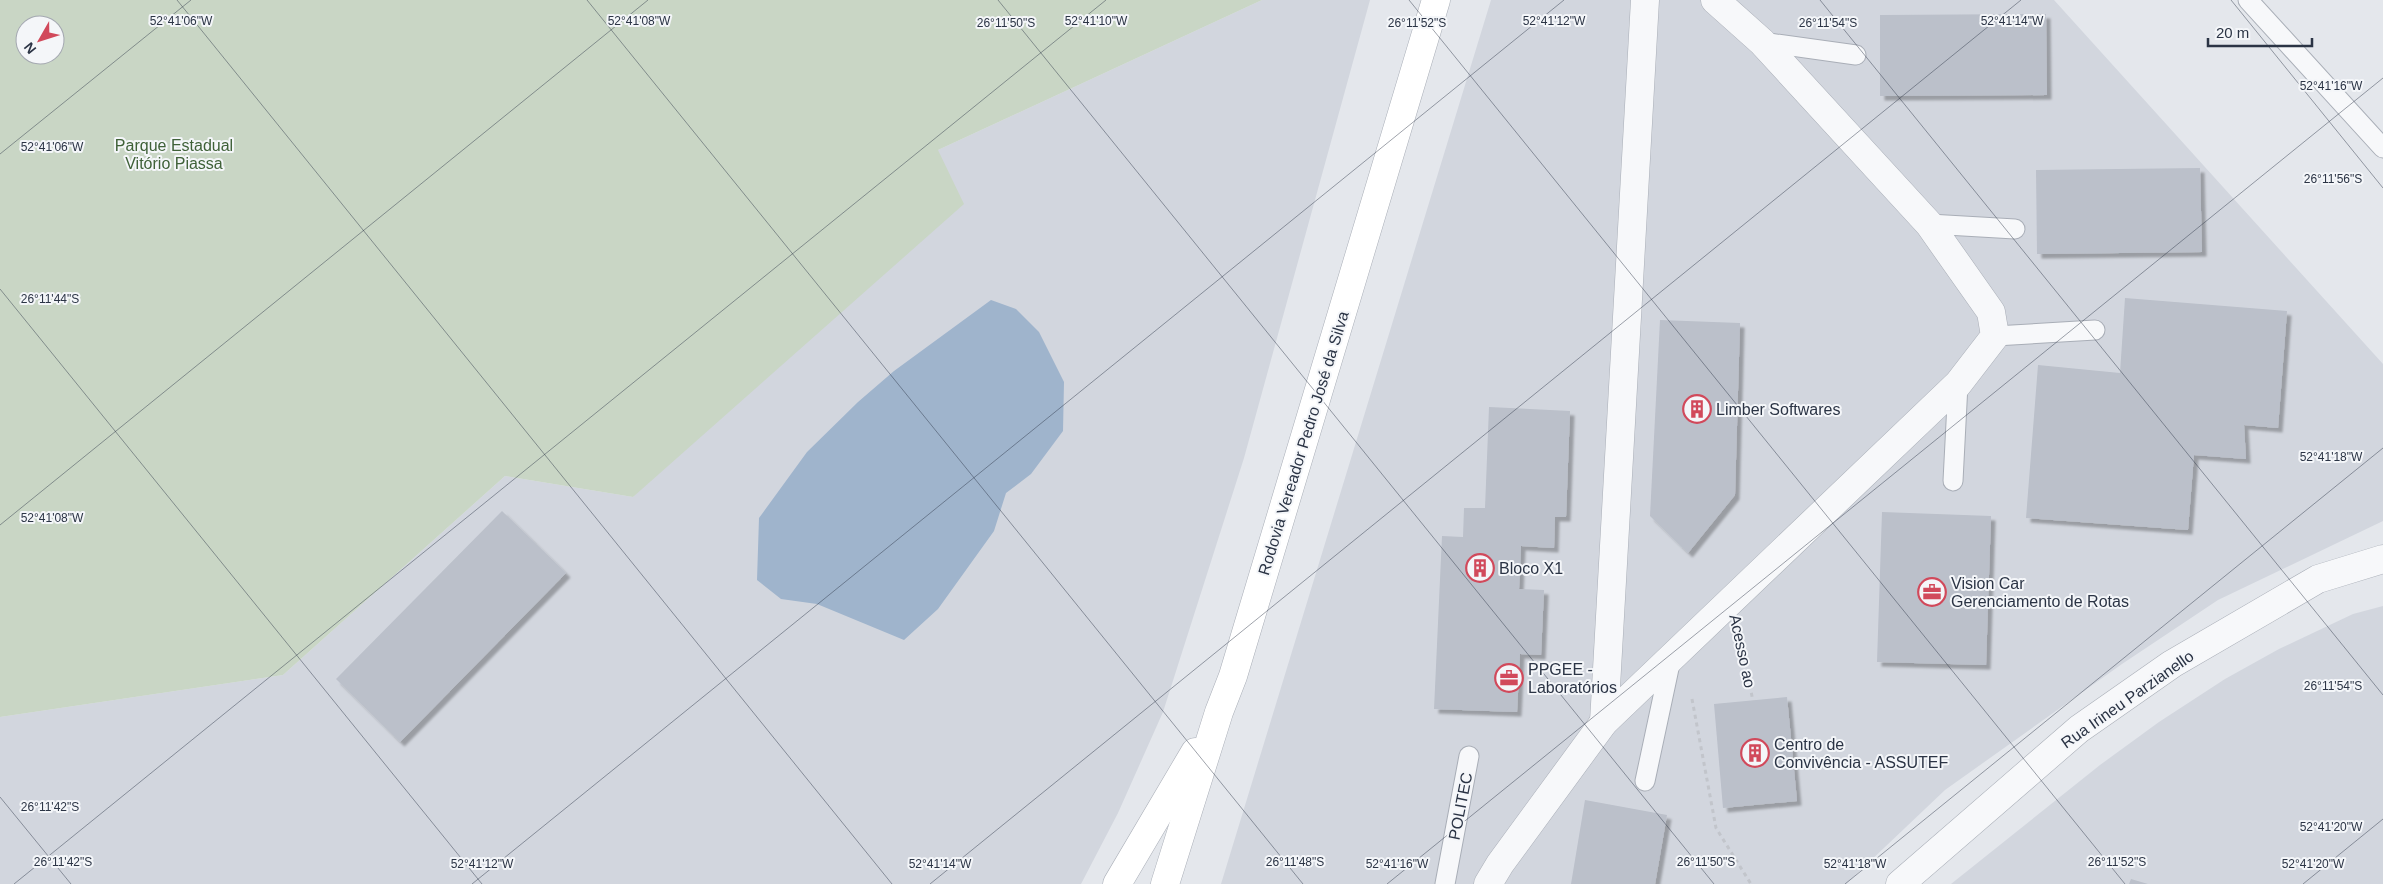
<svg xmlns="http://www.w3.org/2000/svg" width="2383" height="884" viewBox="0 0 2383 884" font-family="Arial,sans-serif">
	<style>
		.built { fill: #d2d6de }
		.green { fill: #c9d6c5; fill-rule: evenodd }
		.water { fill: #9fb4cc }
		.building { fill: #bbc0ca; filter: url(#shadow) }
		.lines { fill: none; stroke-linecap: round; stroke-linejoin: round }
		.service-casing { stroke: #a9aeb7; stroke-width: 21 }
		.minor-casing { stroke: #a9aeb7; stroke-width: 29 }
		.tertiary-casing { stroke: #a9aeb7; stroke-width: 29 }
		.secondary-casing { stroke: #a9aeb7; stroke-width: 29 }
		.path { stroke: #c2c5cb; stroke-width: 3; stroke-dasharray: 4 4; stroke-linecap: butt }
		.service { stroke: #f7f8fa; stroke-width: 19 }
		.minor { stroke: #f7f8fa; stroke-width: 28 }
		.tertiary { stroke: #f7f8fa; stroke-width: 28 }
		.secondary { stroke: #fff; stroke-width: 28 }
		.ticks { fill: none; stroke: #2b3445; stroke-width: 1; stroke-opacity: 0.45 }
		.labels { text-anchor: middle; stroke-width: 4; stroke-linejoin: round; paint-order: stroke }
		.park-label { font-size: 16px; fill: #3f6138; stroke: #f4f6f9 }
		.poi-label { font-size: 16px; fill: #2b3445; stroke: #f4f6f9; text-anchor: start }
		.street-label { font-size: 16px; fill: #2b3445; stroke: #f4f6f9 }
		.ticks-label { font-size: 12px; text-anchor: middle; fill: #2b3445; stroke: #f4f6f9; stroke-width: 4; stroke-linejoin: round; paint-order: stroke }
	</style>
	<defs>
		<filter id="shadow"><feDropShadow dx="4.5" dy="4.5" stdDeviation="1" flood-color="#0004"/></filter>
	</defs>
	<rect width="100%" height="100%" fill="#e4e7ec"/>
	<g class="built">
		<path d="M 1262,0 L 1370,0 L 1244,458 L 1163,712 L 1118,813 L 1081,884 L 0,884 L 0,717 L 283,675 L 505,476 L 633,497 L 938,150 Z"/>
		<path d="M 1491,0 L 2054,0 L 2383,364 L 2383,521 L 2218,600 L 2122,664 L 1945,790 L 1846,884 L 1221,884 Z"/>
		<path d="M 2383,606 L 2383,884 L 1951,884 L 2100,765 L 2159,722 L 2225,679 L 2279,649 L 2353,614 Z"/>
	</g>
	<path class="green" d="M 0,0 L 1262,0 L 938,150 L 964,204 L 633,497 L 505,476 L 283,675 L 0,717 ZM 25,25 L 55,25 L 55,55 L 25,55 Z"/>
	<path class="water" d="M 991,300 L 1016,309 L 1039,332 L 1064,382 L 1063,431 L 1031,474 L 1006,493 L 994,531 L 938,609 L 904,640 L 817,604 L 781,599 L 757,580 L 759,518 L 807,452 L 858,402 L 894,371 Z"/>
	<g class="building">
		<path d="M 2046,14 L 2047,95 L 1880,96 L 1880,15 Z"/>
		<path d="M 2200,168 L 2202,252 L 2037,254 L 2036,170 Z"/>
		<path d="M 2125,298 L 2287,311 L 2278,428 L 2244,425 L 2246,459 L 2194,455 L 2188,530 L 2026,518 L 2038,365 L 2120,373 Z"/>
		<path d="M 1660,320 L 1740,323 L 1735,495 L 1688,553 L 1650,516 Z"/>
		<path d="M 1489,407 L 1570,411 L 1566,517 L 1555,517 L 1554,548 L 1521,546 L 1519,589 L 1544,590 L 1541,655 L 1520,654 L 1517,712 L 1434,709 L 1442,536 L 1463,537 L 1464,508 L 1485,508 Z"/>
		<path d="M 502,511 L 566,573 L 400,742 L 336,679 Z"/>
		<path d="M 1882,512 L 1991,516 L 1986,665 L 1877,662 Z"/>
		<path d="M 1787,697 L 1797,801 L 1723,808 L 1714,704 Z"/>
		<path d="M 1585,800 L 1667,815 L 1655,884 L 1571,884 Z"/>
		<path d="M 2131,879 L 2148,884 L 2129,884 Z"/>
	</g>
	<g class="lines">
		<defs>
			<g id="service">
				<path d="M 2248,0 L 2383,148"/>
				<path d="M 1762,42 L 1856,55"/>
				<path d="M 1929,224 L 2015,229"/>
				<path d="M 1995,336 L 2095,330"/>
				<path d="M 1953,481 L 1958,384"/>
				<path d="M 1645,781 L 1671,659"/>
				<path d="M 1445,884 L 1469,756"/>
			</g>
			<g id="minor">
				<path d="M 1604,722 L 1645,0"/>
				<path d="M 1488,884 L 1500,864 L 1604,722 L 1958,384 L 1995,336 L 1991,312 L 1929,224 L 1762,42 L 1715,0"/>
			</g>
			<path id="tertiary" d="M 1900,884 L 2079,729 L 2172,664 L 2318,579 L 2383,559"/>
			<g id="secondary">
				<path d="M 1117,884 L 1195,752"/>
				<path d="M 1165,884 L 1219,712 L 1233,676 L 1436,0"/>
			</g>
		</defs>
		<use href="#service" class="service-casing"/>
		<use href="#minor" class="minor-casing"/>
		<use href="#tertiary" class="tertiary-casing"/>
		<use href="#secondary" class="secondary-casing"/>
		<g class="path">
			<path d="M 1740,638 L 1753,701"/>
			<path d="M 1692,699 L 1716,828 L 1751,884"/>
		</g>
		<use href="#service" class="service"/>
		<use href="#minor" class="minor"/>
		<use href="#tertiary" class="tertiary"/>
		<use href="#secondary" class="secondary"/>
	</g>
	<path class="ticks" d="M 177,0 L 892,884M 587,0 L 1303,884M 998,0 L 1714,884M 1409,0 L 2125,884M 1820,0 L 2383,695M 2231,0 L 2383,188M 0,154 L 191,0M 0,289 L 482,884M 0,525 L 648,0M 0,797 L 71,884M 14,884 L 1106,0M 472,884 L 1564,0M 930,884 L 2021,0M 1387,884 L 2383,78M 1845,884 L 2383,448M 2303,884 L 2383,819"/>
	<defs>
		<symbol id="building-ring" viewBox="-11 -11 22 22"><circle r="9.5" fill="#f4f6f9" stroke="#d1495b" stroke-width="1.5"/><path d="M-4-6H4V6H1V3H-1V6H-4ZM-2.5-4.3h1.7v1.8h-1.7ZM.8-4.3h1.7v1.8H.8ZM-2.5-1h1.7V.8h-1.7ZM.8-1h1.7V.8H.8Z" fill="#d1495b"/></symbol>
		<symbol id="office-ring" viewBox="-11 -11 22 22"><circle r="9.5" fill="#f4f6f9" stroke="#d1495b" stroke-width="1.5"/><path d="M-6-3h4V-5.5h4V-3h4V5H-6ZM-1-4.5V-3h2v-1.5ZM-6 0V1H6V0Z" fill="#d1495b"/></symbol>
	</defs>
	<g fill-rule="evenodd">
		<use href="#building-ring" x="1681" y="393" width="32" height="32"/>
		<use href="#building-ring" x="1464" y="552" width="32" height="32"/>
		<use href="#office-ring" x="1916" y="576" width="32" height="32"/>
		<use href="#office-ring" x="1493" y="662" width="32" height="32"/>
		<use href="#building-ring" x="1739" y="737" width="32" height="32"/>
	</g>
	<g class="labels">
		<g class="park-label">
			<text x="174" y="151">Parque Estadual<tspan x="174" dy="18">Vitório Piassa</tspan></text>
		</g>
		<g class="poi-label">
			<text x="1716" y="415">Limber Softwares</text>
			<text x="1499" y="574">Bloco X1</text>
			<text x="1951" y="589">Vision Car<tspan x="1951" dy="18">Gerenciamento de Rotas</tspan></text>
			<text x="1528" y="675">PPGEE -<tspan x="1528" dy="18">Laboratórios</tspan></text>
			<text x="1774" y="750">Centro de<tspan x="1774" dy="18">Convivência - ASSUTEF</tspan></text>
		</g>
		<g class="street-label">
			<text transform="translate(1303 443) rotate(-73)" y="6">Rodovia Vereador Pedro José da Silva</text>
			<text transform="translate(1743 651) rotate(78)" y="6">Acesso ao</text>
			<text transform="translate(2127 699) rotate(-35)" y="6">Rua Irineu Parzianello</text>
			<text transform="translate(1460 806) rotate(-79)" y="6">POLITEC</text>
		</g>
	</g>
	<g class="ticks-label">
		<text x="181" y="25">52°41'06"W</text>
		<text x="639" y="25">52°41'08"W</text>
		<text x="1096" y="25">52°41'10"W</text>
		<text x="1554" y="25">52°41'12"W</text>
		<text x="2012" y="25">52°41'14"W</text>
		<text x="1006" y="27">26°11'50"S</text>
		<text x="1417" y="27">26°11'52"S</text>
		<text x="1828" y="27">26°11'54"S</text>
		<text x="2331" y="90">52°41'16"W</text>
		<text x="52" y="151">52°41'06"W</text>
		<text x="2333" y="183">26°11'56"S</text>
		<text x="50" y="303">26°11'44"S</text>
		<text x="2331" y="461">52°41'18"W</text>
		<text x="52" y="522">52°41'08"W</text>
		<text x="2333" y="690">26°11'54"S</text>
		<text x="50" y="811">26°11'42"S</text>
		<text x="2331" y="831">52°41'20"W</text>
		<text x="63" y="866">26°11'42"S</text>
		<text x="1295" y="866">26°11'48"S</text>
		<text x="1706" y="866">26°11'50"S</text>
		<text x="2117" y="866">26°11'52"S</text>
		<text x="482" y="868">52°41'12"W</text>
		<text x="940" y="868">52°41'14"W</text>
		<text x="1397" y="868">52°41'16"W</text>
		<text x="1855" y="868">52°41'18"W</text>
		<text x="2313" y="868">52°41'20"W</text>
	</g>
	<g transform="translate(40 40) rotate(231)"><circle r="24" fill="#f4f6f9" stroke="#a4a8b1"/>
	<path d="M0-4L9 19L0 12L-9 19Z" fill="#d1495b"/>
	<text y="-8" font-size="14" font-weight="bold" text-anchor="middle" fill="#2b3445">N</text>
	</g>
	<path d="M2208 38v8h104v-8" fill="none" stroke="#2b3445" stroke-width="2.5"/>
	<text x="2216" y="38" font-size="15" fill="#2b3445" stroke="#f4f6f9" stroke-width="4" paint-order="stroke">20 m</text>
</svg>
